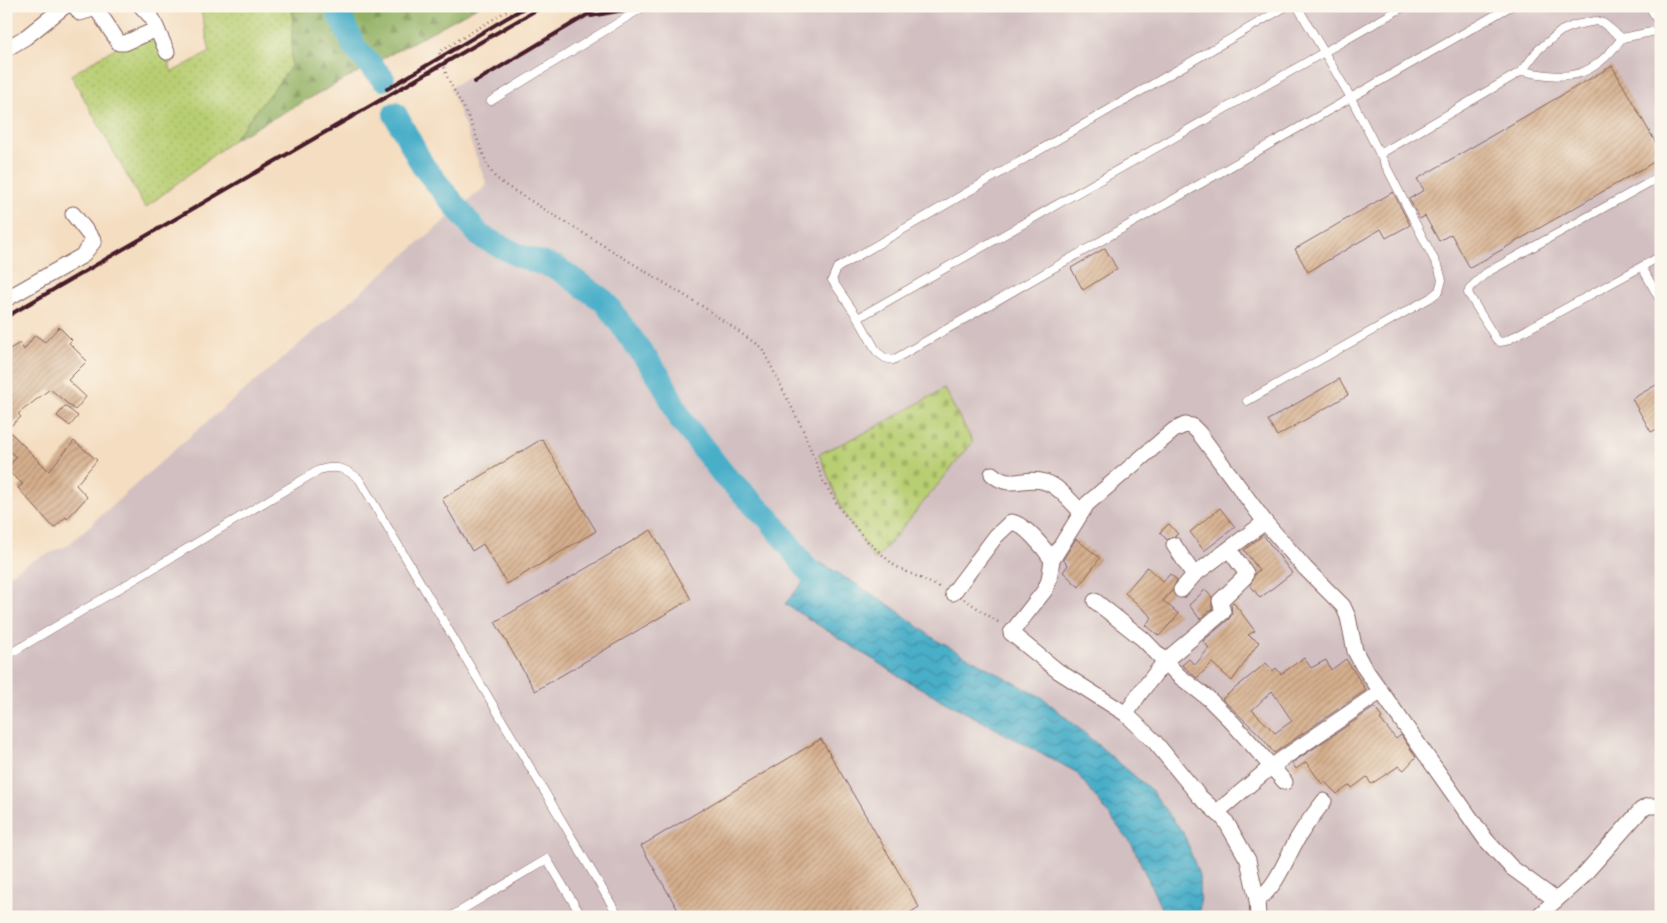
<svg xmlns="http://www.w3.org/2000/svg" width="1667" height="923" viewBox="0 0 1667 923" font-family="Caveat,sans-serif">
	<style>
		.industrial { fill: #d2bfc1 }
		.grass { fill: url(#grass-dots); stroke: #81764e }
		.forest { fill: url(#forest-firs); stroke: #6e6848 }
		.cemetery { fill: url(#cemetery-stones); stroke: #81764e }
		.water { fill: url(#water-waves); stroke: #4a677a }
		.lines { fill: none; stroke-linecap: round; stroke-linejoin: round }
		.river { stroke: #4aafc9; stroke-width: 24 }
		.building { fill: url(#building-hatch); fill-rule: evenodd }
		.service-casing { stroke: #86625f; stroke-width: 9 }
		.minor-casing { stroke: #86625f; stroke-width: 17 }
		.path { stroke: #86625f; stroke-width: 2.5; stroke-dasharray: 1 4; stroke-linecap: butt }
		.service { stroke: #fff; stroke-width: 8 }
		.minor { stroke: #fff; stroke-width: 15 }
		.rail { stroke: #4a1f2b; stroke-width: 4 }
	</style>
	<defs>
		<pattern id="grass-dots" width="8" height="8" patternUnits="userSpaceOnUse" patternTransform="scale(1.25)"><rect width="8" height="8" fill="#b8ce72"/><path d="M2 2h.1M6 6h.1" fill="none" stroke="#a0b063" stroke-width="1.8" stroke-linecap="round"/></pattern>
		<pattern id="forest-firs" width="22" height="20" patternUnits="userSpaceOnUse" patternTransform="scale(1.25)"><rect width="22" height="20" fill="#92b164"/><path d="M5 1l3.5 6h-7zM16 11l3.5 6h-7z" fill="#798f53"/></pattern>
		<pattern id="cemetery-stones" width="16" height="16" patternUnits="userSpaceOnUse" patternTransform="scale(1.25)"><rect width="16" height="16" fill="#b8ce72"/><path d="M2 7V4a2 2 0 0 1 4 0v3zM10 15v-3a2 2 0 0 1 4 0v3z" fill="#a0b063"/></pattern>
		<pattern id="water-waves" width="16" height="10" patternUnits="userSpaceOnUse" patternTransform="scale(1.25)"><rect width="16" height="10" fill="#4aafc9"/><path d="M0 5q4-4 8 0t8 0" fill="none" stroke="#408ea3"/></pattern>
		<pattern id="building-hatch" width="6" height="6" patternUnits="userSpaceOnUse" patternTransform="scale(1.25)"><rect width="6" height="6" fill="#d5af8d"/><path d="M-1 1l2-2M0 6l6-6M5 7l2-2" fill="none" stroke="#af8e73"/></pattern>
	</defs>
	<rect width="100%" height="100%" fill="#fbf7ec"/>
	<filter id="ink" filterUnits="userSpaceOnUse"><feTurbulence type="fractalNoise" baseFrequency=".02" numOctaves="2"/><feDisplacementMap in="SourceGraphic" scale="10" xChannelSelector="R" yChannelSelector="G"/><feConvolveMatrix kernelMatrix="1 2 1 2 8 2 1 2 1" color-interpolation-filters="sRGB"/></filter>
	<filter id="wash" filterUnits="userSpaceOnUse"><feTurbulence type="fractalNoise" baseFrequency=".0096" numOctaves="4" result="noise"/><feDisplacementMap in="SourceGraphic" scale="20" xChannelSelector="R" yChannelSelector="G"/><feGaussianBlur stdDeviation="1.12" result="paint"/><feColorMatrix in="noise" values="0 0 0 0 0 0 0 0 0 0 0 0 0 0 0 0 0 1.4 0 .05"/><feComposite in="paint" operator="in"/></filter>
	<g filter="url(#wash)">
		<rect width="100%" height="100%" fill="#f4ddc0"/>
		<path class="industrial" d="M 591,6 L 1661,6 L 1661,917 L 6,917 L 6,578 L 27,563 L 68,545 L 180,445 L 487,185 L 450,88 Z"/>
		<path class="grass" d="M 200,6 L 293,6 L 291,67 L 233,140 L 145,208 L 71,75 L 155,23 L 172,72 L 210,52 Z"/>
		<path class="forest" d="M 293,6 L 479,6 L 233,140 L 291,67 Z"/>
		<path class="cemetery" d="M 944,389 L 973,442 L 875,561 L 842,510 L 819,454 L 869,431 Z"/>
		<path class="water" d="M 820,562 L 891,606 L 936,640 L 1043,698 L 1151,790 L 1184,834 L 1199,875 L 1200,917 L 1165,917 L 1133,846 L 1076,772 L 902,678 L 785,604 Z"/>
		<g class="lines">
			<g class="river">
				<path d="M 335,6 L 355,48 L 383,79"/>
				<path d="M 395,114 L 423,166 L 480,236 L 522,257 L 557,268 L 604,301 L 661,379 L 681,420 L 724,475 L 770,520 L 830,599"/>
			</g>
		</g>
		<g id="blocks">
			<g class="building">
				<path d="M 1612,66 L 1661,152 L 1661,158 L 1470,268 L 1451,234 L 1439,241 L 1425,216 L 1420,219 L 1409,199 L 1424,190 L 1417,179 Z"/>
				<path d="M 1393,192 L 1410,225 L 1386,238 L 1381,229 L 1308,272 L 1295,249 Z"/>
				<path d="M 1105,248 L 1117,269 L 1083,290 L 1071,268 Z"/>
				<path d="M 59,327 L 72,340 L 69,343 L 87,361 L 68,380 L 86,397 L 75,410 L 50,389 L 18,414 L 21,417 L 7,429 L 49,471 L 74,441 L 97,460 L 76,485 L 87,497 L 67,519 L 66,517 L 54,528 L 18,488 L 23,484 L 6,470 L 16,457 L 6,448 L 6,351 L 20,343 L 24,350 L 35,335 L 45,342 Z"/>
				<path d="M 1339,379 L 1348,395 L 1277,436 L 1268,420 Z"/>
				<path d="M 1661,382 L 1661,427 L 1651,432 L 1632,399 Z"/>
				<path d="M 65,406 L 78,416 L 70,426 L 57,416 Z"/>
				<path d="M 542,439 L 596,531 L 507,584 L 483,544 L 472,551 L 442,499 Z"/>
				<path d="M 1220,508 L 1235,527 L 1204,551 L 1190,532 Z"/>
				<path d="M 1169,524 L 1178,534 L 1167,540 L 1160,532 Z"/>
				<path d="M 651,530 L 691,599 L 535,691 L 495,622 Z"/>
				<path d="M 1263,535 L 1292,573 L 1260,598 L 1250,585 L 1255,573 L 1259,570 L 1244,550 Z"/>
				<path d="M 1076,539 L 1100,558 L 1079,587 L 1063,572 L 1068,565 L 1063,560 Z"/>
				<path d="M 1147,567 L 1163,582 L 1170,574 L 1177,580 L 1172,591 L 1163,601 L 1179,614 L 1159,636 L 1146,625 L 1152,617 L 1125,593 Z"/>
				<path d="M 1205,590 L 1212,597 L 1212,609 L 1200,619 L 1189,605 Z"/>
				<path d="M 1233,602 L 1255,631 L 1248,635 L 1259,642 L 1232,681 L 1212,663 L 1197,678 L 1182,665 L 1189,659 L 1195,665 L 1209,648 L 1203,641 L 1229,619 L 1232,614 L 1231,604 Z"/>
				<path d="M 1304,658 L 1311,668 L 1326,660 L 1331,670 L 1346,659 L 1366,690 L 1274,753 L 1260,735 L 1222,699 L 1266,663 L 1273,671 L 1276,668 L 1281,674 ZM 1272,691 L 1292,721 L 1275,733 L 1252,710 Z"/>
				<path d="M 1375,707 L 1382,718 L 1380,719 L 1396,739 L 1401,735 L 1416,757 L 1404,770 L 1399,766 L 1371,784 L 1367,777 L 1352,788 L 1350,785 L 1337,794 L 1325,782 L 1322,784 L 1306,762 L 1296,769 L 1292,763 Z"/>
				<path d="M 821,739 L 919,907 L 903,917 L 682,917 L 641,846 Z"/>
			</g>
		</g>
	</g>
	<g filter="url(#ink)">
		<use href="#blocks" fill-opacity="0" stroke="#86625f" stroke-width="1"/>
		<g class="lines">
			<defs>
				<g id="service">
					<path d="M 1287,6 L 837,268 L 832,280 L 858,318 L 877,352 L 885,358 L 893,360 L 1511,6"/>
					<path d="M 1649,6 L 1661,26"/>
					<path d="M 1522,71 C 1569,80 1591,80 1622,38"/>
					<path d="M 491,101 L 645,6"/>
					<path d="M 1380,154 L 1522,71 L 1538,50 L 1561,31 L 1575,25 L 1596,21 L 1603,23 L 1622,38 L 1661,30"/>
					<path d="M 1661,176 L 1486,273 L 1470,288 L 1468,293 L 1496,339 L 1500,342 L 1506,341 L 1661,256"/>
					<path d="M 1642,267 L 1661,302"/>
					<path d="M 858,318 L 1405,6"/>
					<path d="M 1247,401 L 1430,298 L 1439,291 L 1442,280 L 1439,269 L 1351,98 L 1297,6"/>
					<path d="M 6,656 L 319,470 C 337,465 345,468 359,479 L 619,917"/>
					<path d="M 450,917 L 547,859 L 582,917"/>
				</g>
				<g id="minor">
					<path d="M 75,6 L 80,13 L 96,8 L 119,43 L 125,43 L 157,29"/>
					<path d="M 141,6 L 152,18 L 167,52"/>
					<path d="M 6,49 L 26,37 L 65,6"/>
					<path d="M 6,299 L 82,256 L 94,241 L 73,214"/>
					<path d="M 992,474 C 1011,491 1024,475 1045,482 C 1059,486 1071,502 1081,512"/>
					<path d="M 1174,545 L 1194,575"/>
					<path d="M 1181,590 L 1194,575 L 1265,522"/>
					<path d="M 953,593 L 996,536 L 1011,522 C 1024,523 1045,549 1052,560"/>
					<path d="M 1095,601 L 1143,639 L 1179,676 L 1208,698 L 1232,722 L 1285,782"/>
					<path d="M 1126,714 L 1140,693 L 1166,660 L 1223,612 L 1220,601 L 1245,577 L 1246,573 L 1229,549"/>
					<path d="M 1217,812 L 1272,766 L 1380,692"/>
					<path d="M 1257,900 C 1278,886 1286,857 1299,836 C 1306,824 1315,813 1324,801"/>
					<path d="M 1258,917 L 1257,900 L 1248,860 L 1225,820 L 1199,796 L 1155,742 L 1126,714 L 1058,671 L 1011,633 L 1045,590 L 1049,580 L 1052,560 L 1087,504 L 1174,430 L 1185,425 L 1192,426 L 1199,433 L 1265,522 L 1305,568 L 1343,606 L 1348,617 L 1355,651 L 1363,666 L 1486,840 L 1512,868 L 1556,900"/>
					<path d="M 1537,917 L 1580,879 L 1641,810 L 1648,806 L 1661,806"/>
				</g>
			</defs>
			<use href="#service" class="service-casing"/>
			<use href="#minor" class="minor-casing"/>
			<g class="path">
				<path d="M 515,6 L 439,52 L 448,79 L 470,120 L 488,167 L 495,177 L 505,185 L 705,308 L 762,348 L 803,430 L 824,483 L 843,513 L 868,542 L 895,566 L 941,588"/>
				<path d="M 964,599 L 1001,624"/>
			</g>
			<use href="#service" class="service"/>
			<use href="#minor" class="minor"/>
			<g class="rail">
				<path d="M 591,16 L 646,6"/>
				<path d="M 475,82 L 602,6"/>
				<path d="M 387,89 L 527,6"/>
				<path d="M 6,317 L 543,6"/>
			</g>
		</g>
	</g>
	<rect width="1667" height="923" fill="none" stroke="#fbf7ec" stroke-width="25"/>
</svg>
